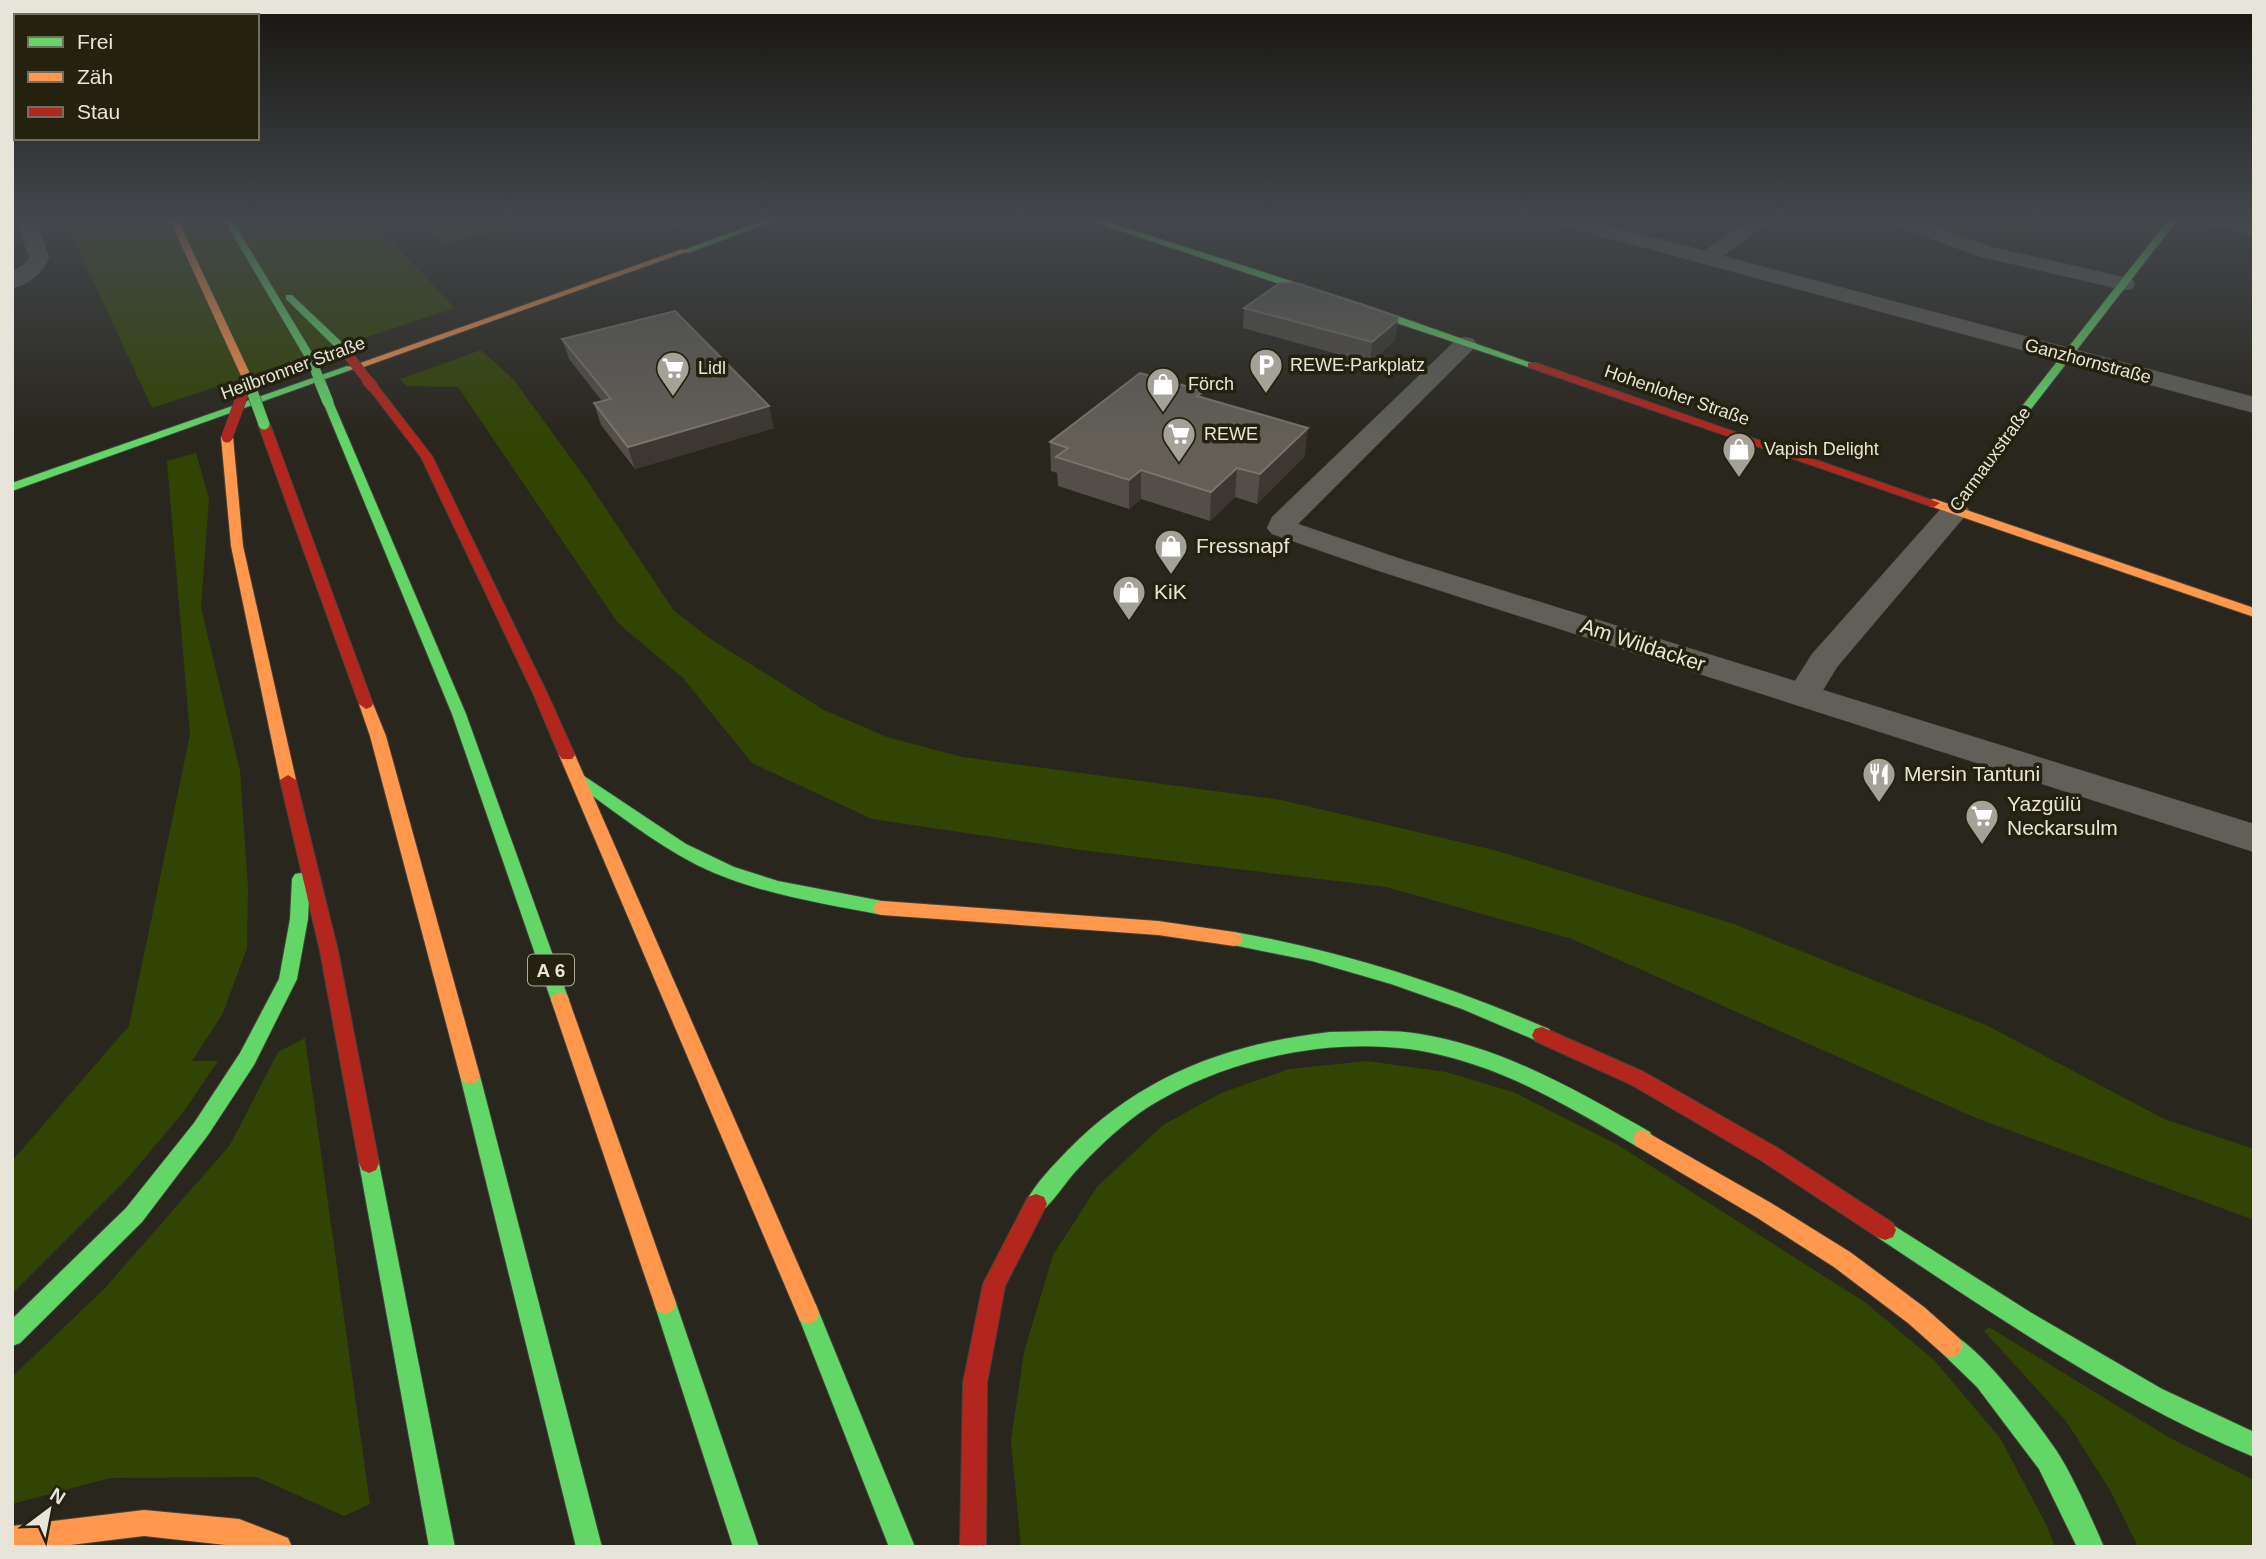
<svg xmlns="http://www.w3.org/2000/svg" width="2266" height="1559" viewBox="0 0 2266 1559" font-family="Arial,sans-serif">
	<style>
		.green { fill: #324404 }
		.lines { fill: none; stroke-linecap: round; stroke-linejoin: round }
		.street-casing { stroke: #44423a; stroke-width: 1 }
		.fast-casing { stroke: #44423a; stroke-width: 2 }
		.slow-casing { stroke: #44423a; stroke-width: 2 }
		.jam-casing { stroke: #44423a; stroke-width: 2 }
		.street { fill: #605f58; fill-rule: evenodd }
		.fast { fill: #63d668; fill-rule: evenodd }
		.slow { fill: #ff974d; fill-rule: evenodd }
		.jam { fill: #b3261e; fill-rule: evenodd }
		.fast-bridge-far1-casing { stroke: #44423a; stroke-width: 10; stroke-linecap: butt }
		.fast-bridge-casing { stroke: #44423a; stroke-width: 12; stroke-linecap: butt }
		.jam-bridge-far1-casing { stroke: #44423a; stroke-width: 10; stroke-linecap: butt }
		.jam-bridge-casing { stroke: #44423a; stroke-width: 12; stroke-linecap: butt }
		.fast-bridge-far1 { stroke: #63d668; stroke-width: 10 }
		.fast-bridge { stroke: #63d668; stroke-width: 11 }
		.jam-bridge-far1 { stroke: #b3261e; stroke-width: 10 }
		.jam-bridge { stroke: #b3261e; stroke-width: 11 }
		.wall { fill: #534e47 }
		.shaded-wall { fill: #3c3730 }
		.building { fill: #635f57; stroke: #78746b; stroke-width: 2 }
		.labels { text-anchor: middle; stroke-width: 7; stroke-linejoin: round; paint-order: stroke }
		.far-street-label { font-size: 18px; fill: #e7e5da; stroke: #24210f }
		.far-poi-label { font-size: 18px; fill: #e7e5da; stroke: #24210f; text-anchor: start }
		.shield { fill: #24210f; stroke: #acaa9d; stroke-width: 2 }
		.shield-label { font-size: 19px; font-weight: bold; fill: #e7e5da }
		.poi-label { font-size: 21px; fill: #e7e5da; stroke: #24210f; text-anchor: start }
		.street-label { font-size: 21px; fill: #e7e5da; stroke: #24210f }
	</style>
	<rect width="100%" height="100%" fill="#29261d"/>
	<g class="green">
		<path d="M 64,218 L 369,218 L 455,308 L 152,408 Z"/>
		<path d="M 448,218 L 551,218 L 443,244 L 422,224 Z"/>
		<path d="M 1909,218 L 2034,218 L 2019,232 L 1978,222 L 1966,232 Z"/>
		<path d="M 481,350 L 514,380 L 586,479 L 674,611 L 712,640 L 824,710 L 887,737 L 962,757 L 1281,800 L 1494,850 L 1734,924 L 1988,1026 L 2164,1119 L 2254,1149 L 2254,1220 L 1976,1118 L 1572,939 L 1386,887 L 1081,850 L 872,819 L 752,763 L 683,678 L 618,623 L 458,387 L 406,386 L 400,379 Z"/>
		<path d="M 196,453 L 209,499 L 201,607 L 240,771 L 248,888 L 247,948 L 223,1013 L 192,1061 L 218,1061 L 184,1111 L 127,1179 L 12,1294 L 12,1161 L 129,1026 L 190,735 L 167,461 Z"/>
		<path d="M 305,1038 L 370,1504 L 344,1516 L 257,1477 L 110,1478 L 12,1504 L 12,1377 L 105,1288 L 230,1145 L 278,1052 Z"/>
		<path d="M 1367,1061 L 1446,1072 L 1513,1092 L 1618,1145 L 1866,1303 L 1934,1360 L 2000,1438 L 2047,1526 L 2055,1547 L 1021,1547 L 1011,1441 L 1024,1352 L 1053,1255 L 1097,1187 L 1163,1125 L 1221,1093 L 1289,1069 Z"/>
		<path d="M 1989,1327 L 2168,1437 L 2254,1480 L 2254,1547 L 2138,1547 L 2110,1490 L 2066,1421 L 1984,1331 Z"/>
	</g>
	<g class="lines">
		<defs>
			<g id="street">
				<path d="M 15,218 L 35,218 L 49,257 C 44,272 28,285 12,288 L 12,272 L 27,262 L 29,257 Z"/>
				<path d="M 1547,218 L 1581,218 L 1704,251 L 1751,218 L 1774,218 L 1723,256 L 2254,397 L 2254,413 L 1550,222 Z"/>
				<path d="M 1884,218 L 1913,218 L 1991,247 L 2132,279 L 2135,284 L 2132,289 L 2124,290 L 1978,256 L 1887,222 Z"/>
				<path d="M 2194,218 L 2232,218 L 2254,223 L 2254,235 L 2197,222 Z"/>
				<path d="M 1465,337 L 1473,339 L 1477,344 L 1473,349 L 1298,524 L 1401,559 L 1795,681 L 1812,654 L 1945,504 L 1955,501 L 1965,504 L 1969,510 L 1965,516 L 1837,667 L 1823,690 L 2254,824 L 2254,852 L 1379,571 L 1272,534 L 1267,528 L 1272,517 L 1457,339 Z"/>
			</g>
			<g id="fast">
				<path d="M 223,218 L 231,218 L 317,361 L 316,363 L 307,361 Z"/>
				<path d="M 769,218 L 782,218 L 688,253 L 681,251 Z"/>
				<path d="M 1082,218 L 1095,218 L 1366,305 L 1537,365 L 1528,367 Z"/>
				<path d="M 2170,218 L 2179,218 L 2031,409 L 1959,513 L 1951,513 L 1949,510 L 2023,405 Z"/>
				<path d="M 286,295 L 292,295 L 349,349 L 349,353 L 341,353 L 286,299 Z"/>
				<path d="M 347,366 L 356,368 L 12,491 L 12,483 Z"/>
				<path d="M 324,400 L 333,402 L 466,714 L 569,1000 L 567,1005 L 560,1008 L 553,1005 L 551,1000 L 452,714 L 323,402 Z"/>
				<path d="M 578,772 L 686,844 L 734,867 L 778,881 L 882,901 L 888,903 L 891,908 L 888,913 L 882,915 C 820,903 754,893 697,865 C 652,842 613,810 572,781 L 570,777 L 572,773 Z"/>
				<path d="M 301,873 L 307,874 L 310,879 L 308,919 L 297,979 L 254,1065 L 208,1135 L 142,1222 L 20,1343 L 12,1346 L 12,1319 L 126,1208 L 194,1123 L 240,1053 L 279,979 L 290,919 L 292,879 L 295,874 Z"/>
				<path d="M 1234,932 C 1343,951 1447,985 1549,1029 L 1552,1035 L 1549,1041 L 1542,1043 L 1462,1009 L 1391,984 L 1312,961 L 1228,944 L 1225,939 L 1228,934 Z"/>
				<path d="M 1330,1032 C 1359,1032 1391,1029 1420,1034 C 1503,1047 1579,1092 1650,1132 L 1653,1139 L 1650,1146 L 1643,1148 L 1636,1146 C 1577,1111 1515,1074 1449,1057 C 1348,1030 1223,1056 1138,1114 C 1115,1131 1094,1151 1075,1172 C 1065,1183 1049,1209 1036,1214 L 1028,1211 L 1025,1204 C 1035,1183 1053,1166 1068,1150 C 1142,1075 1227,1044 1330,1032 Z"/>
				<path d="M 470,1068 L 477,1070 L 480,1076 L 602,1547 L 576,1547 L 460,1076 L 463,1070 Z"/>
				<path d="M 369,1153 L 376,1156 L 379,1163 L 455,1547 L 429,1547 L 359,1163 L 362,1156 Z"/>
				<path d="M 1885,1220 L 2030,1312 L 2162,1389 L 2254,1432 L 2254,1457 C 2119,1401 1998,1317 1877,1237 L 1874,1230 L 1877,1223 Z"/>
				<path d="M 665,1292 L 673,1295 L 676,1303 L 759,1547 L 733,1547 L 654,1303 L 657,1295 Z"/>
				<path d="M 808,1302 L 816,1305 L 915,1547 L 889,1547 L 797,1313 L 800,1305 Z"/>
				<path d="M 1951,1334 C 1981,1347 2036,1421 2056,1450 C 2072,1474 2092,1519 2104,1547 L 2077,1547 L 2039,1469 L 1977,1387 L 1943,1354 L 1939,1346 L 1943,1338 Z"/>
			</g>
			<g id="slow">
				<path d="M 169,218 L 177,218 L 253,380 L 252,382 L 243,380 Z"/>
				<path d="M 682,249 L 689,251 L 355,370 L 346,368 Z"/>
				<path d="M 227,434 L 233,437 L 243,546 L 296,780 L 288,785 L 280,780 L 231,546 L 221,437 Z"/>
				<path d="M 1934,499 L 2254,608 L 2254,617 L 1930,506 L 1930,500 Z"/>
				<path d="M 366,699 L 373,704 L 386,736 L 480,1076 L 477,1082 L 470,1084 L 463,1082 L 460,1076 L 370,736 L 359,704 Z"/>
				<path d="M 567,750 L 575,755 L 816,1305 L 819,1313 L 816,1321 L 808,1324 L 800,1321 L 559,755 Z"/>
				<path d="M 882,901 L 1158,921 L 1234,932 L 1240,934 L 1243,939 L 1240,944 L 1234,946 L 1158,935 L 882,915 L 876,913 L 873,908 L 876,903 Z"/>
				<path d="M 560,992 L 567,995 L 569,1000 L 676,1303 L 673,1311 L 665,1314 L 657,1311 L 654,1303 L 551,1000 L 553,995 Z"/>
				<path d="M 1643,1130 L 1771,1203 L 1850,1252 L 1924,1307 L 1959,1338 L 1963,1346 L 1959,1354 L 1951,1358 L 1943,1354 L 1908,1323 L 1834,1267 L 1756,1217 L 1636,1146 L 1633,1139 L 1636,1132 Z"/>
				<path d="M 144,1510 L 239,1519 L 288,1538 L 292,1547 L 244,1547 L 144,1536 L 54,1547 L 12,1547 L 12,1526 Z"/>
			</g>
			<g id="jam">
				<path d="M 1528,363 L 1536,363 L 1940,503 L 1934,507 L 1930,506 L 1528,367 Z"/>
				<path d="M 369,385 L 377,385 L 432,456 L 547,693 L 575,755 L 572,759 L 562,759 L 559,755 L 533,693 L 421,457 L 369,389 Z"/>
				<path d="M 260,422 L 270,424 L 373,704 L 371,707 L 366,709 L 359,704 L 258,424 Z"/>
				<path d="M 288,775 L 296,780 L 338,951 L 379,1163 L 376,1170 L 369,1173 L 362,1170 L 359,1163 L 320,951 L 280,780 Z"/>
				<path d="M 1542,1027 L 1644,1072 L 1776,1147 L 1893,1223 L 1896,1230 L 1893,1237 L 1885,1240 L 1877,1237 L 1762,1161 L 1630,1084 L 1535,1041 L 1532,1035 L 1535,1029 Z"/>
				<path d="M 1036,1194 L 1044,1197 L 1047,1204 L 1005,1286 L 987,1383 L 986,1547 L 960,1547 L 963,1383 L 983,1284 L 1028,1197 Z"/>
			</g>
		</defs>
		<use href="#street" class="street-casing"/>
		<use href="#fast" class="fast-casing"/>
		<use href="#slow" class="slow-casing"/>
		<use href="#jam" class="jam-casing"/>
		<use href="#street" class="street"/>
		<use href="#fast" class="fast"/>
		<use href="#slow" class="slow"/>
		<use href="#jam" class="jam"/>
		<defs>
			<path id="fast-bridge-far1" d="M 312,361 L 320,382"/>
			<g id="fast-bridge">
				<path d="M 248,380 L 264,424"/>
				<path d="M 319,380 L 328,402"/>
			</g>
			<path id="jam-bridge-far1" d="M 345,351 L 369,382"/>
			<g id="jam-bridge">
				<path d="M 367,380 L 373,387"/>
				<path d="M 227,437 L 248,380"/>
			</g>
		</defs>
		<use href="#fast-bridge-far1" class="fast-bridge-far1-casing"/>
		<use href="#fast-bridge" class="fast-bridge-casing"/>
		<use href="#jam-bridge-far1" class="jam-bridge-far1-casing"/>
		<use href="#jam-bridge" class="jam-bridge-casing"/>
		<use href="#fast-bridge-far1" class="fast-bridge-far1"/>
		<use href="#fast-bridge" class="fast-bridge"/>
		<use href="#jam-bridge-far1" class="jam-bridge-far1"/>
		<use href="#jam-bridge" class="jam-bridge"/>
	</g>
	<g class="wall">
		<path d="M 648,218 L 697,218 L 677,227 Z"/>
		<path d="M 1244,308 L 1398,320 L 1395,340 L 1370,363 L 1243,328 Z"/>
		<path d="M 562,339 L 774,428 L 635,469 L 601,425 L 594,403 L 602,401 L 569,359 Z"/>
		<path d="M 1203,391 L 1203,398 L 1305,456 L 1257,504 L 1235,497 L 1210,521 L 1141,499 L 1129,509 L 1058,486 L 1057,473 L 1051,471 L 1050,442 Z"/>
	</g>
	<g class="shaded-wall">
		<path d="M 675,218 L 697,218 L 677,227 Z"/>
		<path d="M 1398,320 L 1395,340 L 1370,363 L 1372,342 Z"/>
		<path d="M 1203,391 L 1202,419 L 1197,396 Z"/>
		<path d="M 769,406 L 774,428 L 635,469 L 628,447 Z"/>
		<path d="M 1308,428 L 1305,456 L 1257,504 L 1260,474 Z"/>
		<path d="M 1237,468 L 1235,497 L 1210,521 L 1211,492 Z"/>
		<path d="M 1141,470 L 1141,499 L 1129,509 L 1129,480 Z"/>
	</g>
	<g class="building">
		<path d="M 1280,283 L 1296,283 L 1398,317 L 1398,320 L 1372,342 L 1244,308 Z"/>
		<path d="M 675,311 L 769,406 L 628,447 L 594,403 L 611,399 L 562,339 Z"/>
		<path d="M 1140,373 L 1203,391 L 1197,396 L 1308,428 L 1260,474 L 1237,468 L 1211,492 L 1141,470 L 1129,480 L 1056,457 L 1068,448 L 1050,442 Z"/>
	</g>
	<linearGradient id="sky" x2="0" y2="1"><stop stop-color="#171510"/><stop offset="0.5" stop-color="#43474c"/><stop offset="1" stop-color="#43474c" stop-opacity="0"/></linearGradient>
	<rect width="2266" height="437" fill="url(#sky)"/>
	<defs>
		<symbol id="parking-pin" viewBox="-11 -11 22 30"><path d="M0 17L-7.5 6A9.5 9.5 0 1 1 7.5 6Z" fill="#a4a298" stroke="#24210f"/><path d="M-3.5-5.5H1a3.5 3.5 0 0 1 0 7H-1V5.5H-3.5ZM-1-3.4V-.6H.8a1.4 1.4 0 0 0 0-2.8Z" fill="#fff"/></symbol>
		<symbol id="supermarket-pin" viewBox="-11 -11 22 30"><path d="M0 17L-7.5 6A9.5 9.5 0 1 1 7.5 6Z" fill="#a4a298" stroke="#24210f"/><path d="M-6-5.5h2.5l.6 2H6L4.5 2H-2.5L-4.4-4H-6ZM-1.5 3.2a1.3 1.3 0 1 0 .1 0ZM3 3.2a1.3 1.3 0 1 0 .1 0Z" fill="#fff"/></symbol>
		<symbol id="shop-pin" viewBox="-11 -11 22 30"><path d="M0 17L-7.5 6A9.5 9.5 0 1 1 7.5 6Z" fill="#a4a298" stroke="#24210f"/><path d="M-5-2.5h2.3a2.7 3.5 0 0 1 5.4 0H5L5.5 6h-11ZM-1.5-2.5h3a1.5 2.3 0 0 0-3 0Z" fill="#fff"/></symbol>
		<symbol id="restaurant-pin" viewBox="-11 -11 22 30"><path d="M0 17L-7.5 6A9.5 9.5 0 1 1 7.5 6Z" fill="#a4a298" stroke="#24210f"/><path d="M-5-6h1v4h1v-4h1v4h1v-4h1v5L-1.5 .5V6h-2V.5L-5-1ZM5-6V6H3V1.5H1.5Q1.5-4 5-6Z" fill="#fff"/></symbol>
	</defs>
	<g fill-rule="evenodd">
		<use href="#parking-pin" x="1247" y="346" width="38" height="52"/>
		<use href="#supermarket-pin" x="654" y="349" width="38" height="52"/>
		<use href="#shop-pin" x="1144" y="365" width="38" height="52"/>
		<use href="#supermarket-pin" x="1160" y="415" width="38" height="52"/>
		<use href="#shop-pin" x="1720" y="430" width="38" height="52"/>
		<use href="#shop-pin" x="1152" y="527" width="38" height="52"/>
		<use href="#shop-pin" x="1110" y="573" width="38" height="52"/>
		<use href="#restaurant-pin" x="1860" y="755" width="38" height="52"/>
		<use href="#supermarket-pin" x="1963" y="797" width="38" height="52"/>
	</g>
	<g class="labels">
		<g class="far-street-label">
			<text transform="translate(2088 361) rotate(15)" y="6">Ganzhornstraße</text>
			<text transform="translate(293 368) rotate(-20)" y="6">Heilbronner Straße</text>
			<text transform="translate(1677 395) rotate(19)" y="6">Hohenloher Straße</text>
			<text transform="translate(1990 459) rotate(-54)" y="6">Carmauxstraße</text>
		</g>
		<g class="far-poi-label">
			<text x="1290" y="371">REWE-Parkplatz</text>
			<text x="698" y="374">Lidl</text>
			<text x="1188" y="390">Förch</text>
			<text x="1204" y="440">REWE</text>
			<text x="1764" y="455">Vapish Delight</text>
		</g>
		<rect class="shield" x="528" y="954.5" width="46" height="31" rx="5"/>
		<g class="shield-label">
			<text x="551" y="977">A 6</text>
		</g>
		<g class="poi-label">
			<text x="1196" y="553">Fressnapf</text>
			<text x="1154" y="599">KiK</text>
			<text x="1904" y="781">Mersin Tantuni</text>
			<text x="2007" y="811">Yazgülü<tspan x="2007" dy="24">Neckarsulm</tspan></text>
		</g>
		<g class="street-label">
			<text transform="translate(1643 645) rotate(18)" y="7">Am Wildacker</text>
		</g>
	</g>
	<rect width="2266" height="1559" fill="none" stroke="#e7e5da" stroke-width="28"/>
	<rect x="14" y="14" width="245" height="126" fill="#24210f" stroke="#726f60" stroke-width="2"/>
	<rect x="28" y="37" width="35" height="10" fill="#63d668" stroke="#726f60" stroke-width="2"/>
	<text x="77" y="49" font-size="21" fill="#e7e5da">Frei</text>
	<rect x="28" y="72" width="35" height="10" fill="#ff974d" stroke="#726f60" stroke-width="2"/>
	<text x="77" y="84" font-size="21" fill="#e7e5da">Zäh</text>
	<rect x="28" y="107" width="35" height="10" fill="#b3261e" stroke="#726f60" stroke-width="2"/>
	<text x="77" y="119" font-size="21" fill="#e7e5da">Stau</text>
	<g transform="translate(49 1510) rotate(32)" stroke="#24210f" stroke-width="5" paint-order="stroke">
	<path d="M0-5L12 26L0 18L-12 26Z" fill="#e7e5da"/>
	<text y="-10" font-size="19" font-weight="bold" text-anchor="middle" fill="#e7e5da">N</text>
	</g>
</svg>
